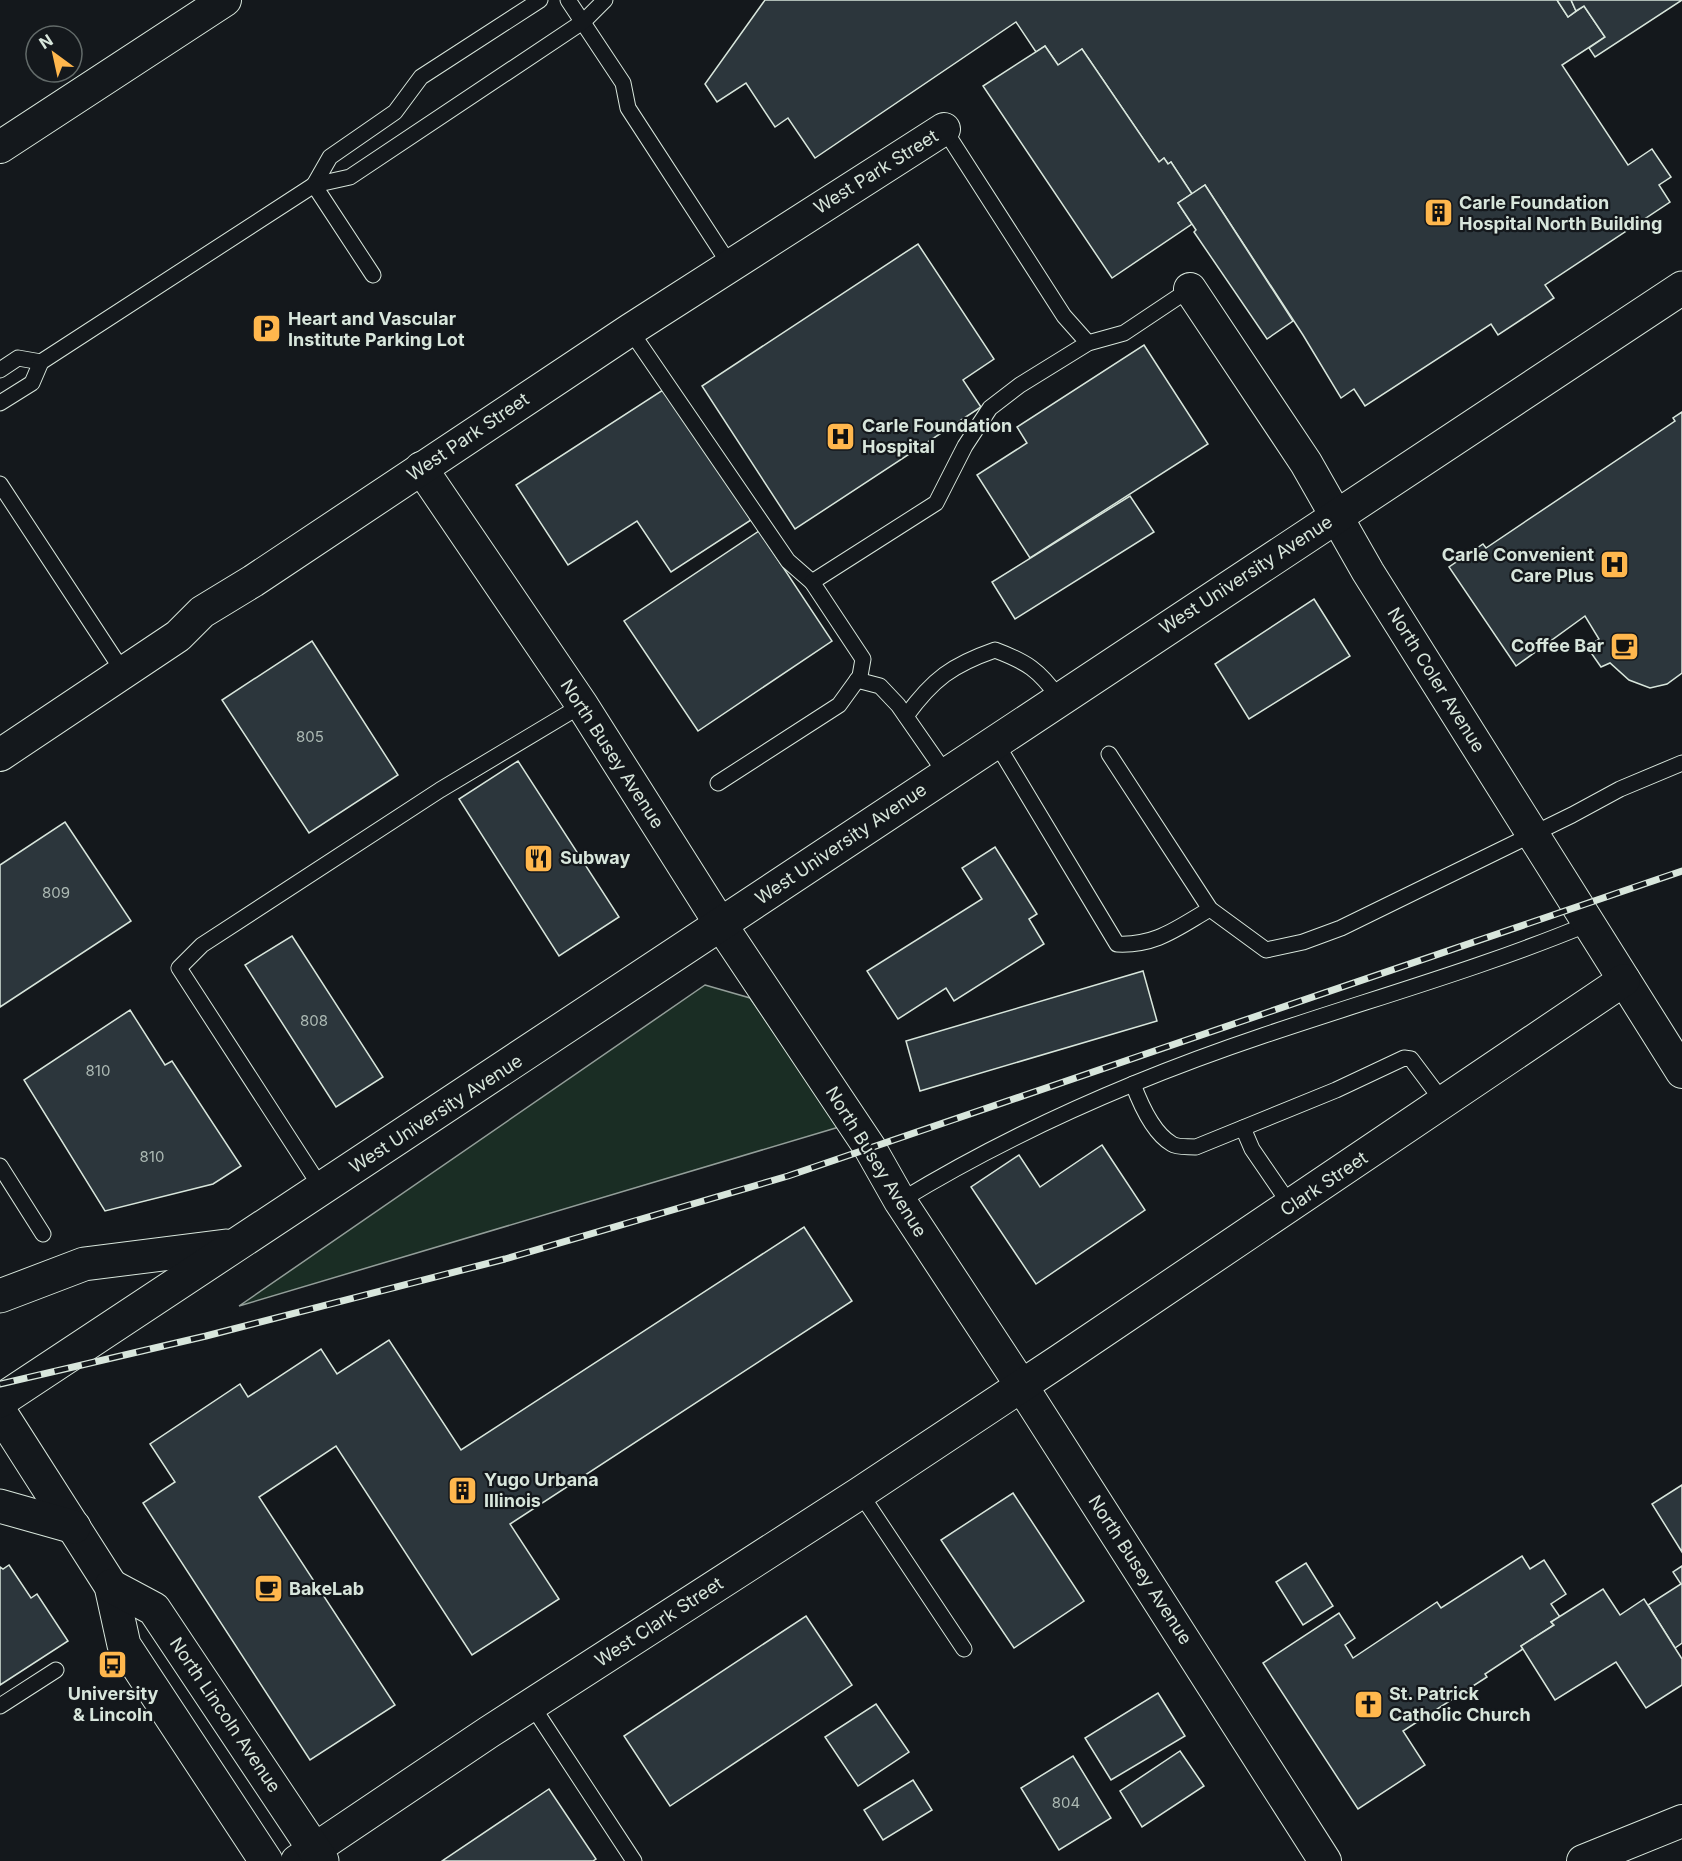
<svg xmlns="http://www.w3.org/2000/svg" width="1682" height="1861" viewBox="0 0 1682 1861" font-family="Inter,sans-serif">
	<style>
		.green { fill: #1a2d24; stroke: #939e99; stroke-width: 1.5 }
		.building { fill: #2c363c; stroke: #d8e6dc; stroke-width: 1.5 }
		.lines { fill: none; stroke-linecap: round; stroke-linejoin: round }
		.lane-casing { stroke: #d8e6dc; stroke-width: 17 }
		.street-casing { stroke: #d8e6dc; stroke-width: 34 }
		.secondary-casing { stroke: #d8e6dc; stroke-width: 35 }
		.primary-casing { stroke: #d8e6dc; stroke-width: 35 }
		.lane { stroke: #14181c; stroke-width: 15 }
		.street { stroke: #14181c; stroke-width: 32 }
		.secondary { stroke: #14181c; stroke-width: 33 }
		.primary { stroke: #14181c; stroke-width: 33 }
		.rail-casing { stroke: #d8e6dc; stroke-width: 7 }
		.rail { stroke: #14181c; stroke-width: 4.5; stroke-dasharray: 14; stroke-linecap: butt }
		.labels { text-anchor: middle; stroke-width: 4.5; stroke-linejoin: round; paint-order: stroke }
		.number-label { font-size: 15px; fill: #adbab4 }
		.street-label { font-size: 18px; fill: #d8e6dc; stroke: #14181c }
		.poi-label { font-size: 18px; font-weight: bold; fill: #d8e6dc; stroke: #14181c; text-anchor: start }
	</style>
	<rect width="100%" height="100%" fill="#14181c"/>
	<path class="green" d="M 705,985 L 750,998 L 839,1127 L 239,1306 Z"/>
	<g class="building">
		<path d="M 765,0 L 1557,0 L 1568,17 L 1584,6 L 1605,37 L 1562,65 L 1628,165 L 1652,149 L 1671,177 L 1659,185 L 1670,202 L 1545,285 L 1554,298 L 1498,335 L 1491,324 L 1365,406 L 1354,389 L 1341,398 L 1303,335 L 1205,185 L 1192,194 L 1171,162 L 1168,164 L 1164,158 L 1159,162 L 1082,49 L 1058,65 L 1045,46 L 1036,52 L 1016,22 L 815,158 L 788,118 L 775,127 L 746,83 L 717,102 L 705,84 Z"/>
		<path d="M 1557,0 L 1571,0 L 1576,11 L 1568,17 Z"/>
		<path d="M 1571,0 L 1682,0 L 1595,57 L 1589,48 L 1605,37 L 1584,6 L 1576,11 Z"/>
		<path d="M 1045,46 L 1058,65 L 1082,49 L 1159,162 L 1164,158 L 1168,164 L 1171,162 L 1192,194 L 1178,203 L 1192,224 L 1112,278 L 983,86 Z"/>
		<path d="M 1205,185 L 1293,321 L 1267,339 L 1194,232 L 1196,230 L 1178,203 Z"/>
		<path d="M 918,244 L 994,359 L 963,380 L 981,407 L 795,529 L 702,386 Z"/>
		<path d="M 1144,345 L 1208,444 L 1030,558 L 977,475 L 1027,443 L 1017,427 Z"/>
		<path d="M 666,388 L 751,520 L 671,572 L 637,521 L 568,565 L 516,485 Z"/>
		<path d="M 1682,412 L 1682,673 L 1667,684 L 1650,688 L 1629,680 L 1610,663 L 1601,667 L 1587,647 L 1599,639 L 1585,616 L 1516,666 L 1449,567 L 1483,544 L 1486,548 L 1675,421 L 1673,418 Z"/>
		<path d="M 1130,496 L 1154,532 L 1015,619 L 992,582 Z"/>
		<path d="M 759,531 L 832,641 L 698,731 L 624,621 Z"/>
		<path d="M 1314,599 L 1350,656 L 1249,719 L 1215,664 Z"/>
		<path d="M 312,641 L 398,775 L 309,833 L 222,700 Z"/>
		<path d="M 518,761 L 619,917 L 559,956 L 459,799 Z"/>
		<path d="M 65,822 L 131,921 L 0,1007 L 0,865 Z"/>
		<path d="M 995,847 L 1037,914 L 1029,919 L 1044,944 L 954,1001 L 946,988 L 898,1019 L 867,971 L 982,899 L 962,868 Z"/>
		<path d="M 292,936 L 383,1077 L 336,1107 L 245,965 Z"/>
		<path d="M 1143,971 L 1157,1021 L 920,1091 L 906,1041 Z"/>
		<path d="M 130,1010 L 165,1065 L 172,1061 L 241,1166 L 213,1184 L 105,1211 L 24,1080 Z"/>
		<path d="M 1102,1145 L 1145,1210 L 1036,1284 L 971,1187 L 1019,1155 L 1040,1187 Z"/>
		<path d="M 804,1227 L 852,1301 L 510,1524 L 559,1599 L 472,1655 L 336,1446 L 259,1497 L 395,1705 L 310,1760 L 143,1503 L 175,1482 L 150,1444 L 240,1384 L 248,1397 L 321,1349 L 337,1374 L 389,1340 L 461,1450 Z"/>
		<path d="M 1682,1485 L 1682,1552 L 1652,1504 Z"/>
		<path d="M 1013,1493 L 1084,1601 L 1014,1648 L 941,1540 Z"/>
		<path d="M 1522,1556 L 1530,1569 L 1544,1560 L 1566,1594 L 1551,1604 L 1560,1617 L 1551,1622 L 1554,1625 L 1521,1646 L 1523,1649 L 1485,1674 L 1487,1677 L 1403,1731 L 1425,1765 L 1358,1809 L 1263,1663 L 1339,1613 L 1355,1638 L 1345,1645 L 1353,1658 L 1437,1602 L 1441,1608 Z"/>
		<path d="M 1306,1563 L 1333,1606 L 1303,1625 L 1276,1582 Z"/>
		<path d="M 9,1565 L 31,1598 L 37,1594 L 68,1641 L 0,1685 L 0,1567 L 3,1569 Z"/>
		<path d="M 1682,1566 L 1682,1643 L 1675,1648 L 1648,1605 L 1681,1584 L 1673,1572 Z"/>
		<path d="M 1603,1589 L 1620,1615 L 1644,1599 L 1682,1659 L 1682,1685 L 1646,1708 L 1616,1662 L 1555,1700 L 1521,1646 L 1554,1625 L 1551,1622 Z"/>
		<path d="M 806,1616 L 852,1685 L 670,1806 L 624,1736 Z"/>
		<path d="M 1158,1693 L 1185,1736 L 1111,1780 L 1085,1738 Z"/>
		<path d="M 876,1704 L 909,1752 L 858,1786 L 825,1737 Z"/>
		<path d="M 1180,1751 L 1204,1786 L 1142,1827 L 1120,1791 Z"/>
		<path d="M 1073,1756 L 1111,1818 L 1059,1850 L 1021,1788 Z"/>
		<path d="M 913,1780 L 932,1810 L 883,1840 L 864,1810 Z"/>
		<path d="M 549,1789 L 596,1859 L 593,1861 L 442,1861 Z"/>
	</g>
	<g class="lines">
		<defs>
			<g id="lane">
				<path d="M 568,0 L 623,83 L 628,108 L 730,265"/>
				<path d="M 944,129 L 1064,316 L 1088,343"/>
				<path d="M 314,185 L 330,157 L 395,112 L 421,77 L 540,0"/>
				<path d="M 314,185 L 373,275"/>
				<path d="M 630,330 L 788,561 L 812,582"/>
				<path d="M 0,370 L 18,358 L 41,362"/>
				<path d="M 0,403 L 32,383 L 41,362 L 314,185 L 350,177 L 584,21 L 605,0"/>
				<path d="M 0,484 L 124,673"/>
				<path d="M 857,680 L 880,686 L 898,705 L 946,774"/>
				<path d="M 906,716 C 933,679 952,665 995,650 C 1027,662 1039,670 1059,698"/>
				<path d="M 995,741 L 1117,944 C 1156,946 1177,928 1210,909"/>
				<path d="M 1109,754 L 1210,909 L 1266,950 L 1303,942 L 1341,928 L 1572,815 L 1620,789 L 1682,763"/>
				<path d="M 718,783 L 839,705 L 860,676 L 863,659 L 812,582 L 936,503 L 965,446 L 990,408 L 1020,385 L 1088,343 L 1124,333 L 1190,289"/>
				<path d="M 1133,1084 C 1140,1103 1153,1133 1172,1144 C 1178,1148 1189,1146 1196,1147 L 1336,1090 L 1404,1058 L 1411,1059 L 1444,1103"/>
				<path d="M 1243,1128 L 1252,1149 L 1291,1206"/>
				<path d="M 0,1166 L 43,1234"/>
				<path d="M 322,1189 L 179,968 L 202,945 L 440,790 L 582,705"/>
				<path d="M 900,1201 C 1013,1132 1137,1078 1262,1036 C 1371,999 1482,968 1588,924"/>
				<path d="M 860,1493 L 964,1649"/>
				<path d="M 531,1704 L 634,1861"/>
				<path d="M 0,1706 L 56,1670"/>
			</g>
			<g id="street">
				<path d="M 0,147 L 225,0"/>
				<path d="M 1190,289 L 1306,463 L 1368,572 L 1682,1072"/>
				<path d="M 421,468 L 582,705 L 721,925 L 870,1148 L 900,1201 L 1021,1385 L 1325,1861"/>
				<path d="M 0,755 L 178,636 L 202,612 L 253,581 L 630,330 L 944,129"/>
				<path d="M 297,1861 L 489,1732 L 860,1493 L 1059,1361 L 1624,980"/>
				<path d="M 1583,1861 L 1682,1821"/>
			</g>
			<g id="secondary">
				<path d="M 0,1412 L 111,1586 L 124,1645 L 266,1861"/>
				<path d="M 111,1586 L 154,1609 L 322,1861"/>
			</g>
			<g id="primary">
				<path d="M 0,1296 L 84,1264 L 226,1246"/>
				<path d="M 0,1401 L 1682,288"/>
				<path d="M 0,1506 L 74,1527"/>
			</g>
		</defs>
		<use href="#lane" class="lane-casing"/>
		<use href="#street" class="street-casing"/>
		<use href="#secondary" class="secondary-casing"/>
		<use href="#primary" class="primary-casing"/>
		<use href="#lane" class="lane"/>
		<use href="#street" class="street"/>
		<use href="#secondary" class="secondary"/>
		<use href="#primary" class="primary"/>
		<defs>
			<path id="rail" d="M 0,1384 L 206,1336 L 505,1259 L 788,1176 L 1682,871"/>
		</defs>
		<use href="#rail" class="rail-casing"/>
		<use href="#rail" class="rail"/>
	</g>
	<defs>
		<symbol id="building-square" viewBox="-11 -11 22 22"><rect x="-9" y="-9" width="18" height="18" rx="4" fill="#ffb74d" stroke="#14181c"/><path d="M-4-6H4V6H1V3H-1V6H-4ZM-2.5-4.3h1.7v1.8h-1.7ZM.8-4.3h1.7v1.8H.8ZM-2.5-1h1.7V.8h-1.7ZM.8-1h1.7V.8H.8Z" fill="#111"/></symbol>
		<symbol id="parking-square" viewBox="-11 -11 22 22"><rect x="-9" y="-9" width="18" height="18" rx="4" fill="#ffb74d" stroke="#14181c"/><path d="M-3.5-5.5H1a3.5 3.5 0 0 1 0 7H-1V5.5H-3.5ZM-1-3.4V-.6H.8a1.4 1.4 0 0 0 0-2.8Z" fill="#111"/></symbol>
		<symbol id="hospital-square" viewBox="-11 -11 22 22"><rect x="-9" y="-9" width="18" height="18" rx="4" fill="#ffb74d" stroke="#14181c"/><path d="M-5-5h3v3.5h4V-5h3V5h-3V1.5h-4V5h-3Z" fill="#111"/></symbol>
		<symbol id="cafe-square" viewBox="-11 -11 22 22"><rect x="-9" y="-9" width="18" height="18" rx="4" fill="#ffb74d" stroke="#14181c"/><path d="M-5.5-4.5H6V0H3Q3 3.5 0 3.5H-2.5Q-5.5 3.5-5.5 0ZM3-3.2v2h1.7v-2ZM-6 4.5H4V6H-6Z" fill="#111"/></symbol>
		<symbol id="restaurant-square" viewBox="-11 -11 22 22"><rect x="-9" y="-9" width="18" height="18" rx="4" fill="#ffb74d" stroke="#14181c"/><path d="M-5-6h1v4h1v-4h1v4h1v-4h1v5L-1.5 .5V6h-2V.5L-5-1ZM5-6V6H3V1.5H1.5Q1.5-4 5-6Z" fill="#111"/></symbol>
		<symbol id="bus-square" viewBox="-11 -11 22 22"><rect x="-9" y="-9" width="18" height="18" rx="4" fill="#ffb74d" stroke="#14181c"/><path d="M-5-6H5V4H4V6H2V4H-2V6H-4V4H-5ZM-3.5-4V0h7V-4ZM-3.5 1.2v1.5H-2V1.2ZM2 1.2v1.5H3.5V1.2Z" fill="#111"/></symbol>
		<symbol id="church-square" viewBox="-11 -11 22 22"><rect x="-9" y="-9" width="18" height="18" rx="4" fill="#ffb74d" stroke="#14181c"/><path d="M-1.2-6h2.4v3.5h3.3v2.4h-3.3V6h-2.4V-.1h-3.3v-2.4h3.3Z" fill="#111"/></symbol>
	</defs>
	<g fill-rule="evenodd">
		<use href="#building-square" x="1422" y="196" width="33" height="33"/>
		<use href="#parking-square" x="250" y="312" width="33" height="33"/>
		<use href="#hospital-square" x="824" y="420" width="33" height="33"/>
		<use href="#hospital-square" x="1598" y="548" width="33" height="33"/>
		<use href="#cafe-square" x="1608" y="630" width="33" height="33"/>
		<use href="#restaurant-square" x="522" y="842" width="33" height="33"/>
		<use href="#building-square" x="446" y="1474" width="33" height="33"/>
		<use href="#cafe-square" x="252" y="1572" width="33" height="33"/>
		<use href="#bus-square" x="96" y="1648" width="33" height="33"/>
		<use href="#church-square" x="1352" y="1688" width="33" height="33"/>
	</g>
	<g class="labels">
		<g class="number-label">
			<text x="310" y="742">805</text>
			<text x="56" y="898">809</text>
			<text x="314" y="1026">808</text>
			<text x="98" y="1076">810</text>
			<text x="152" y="1162">810</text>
			<text x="1066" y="1808">804</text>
		</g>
		<g class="street-label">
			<text transform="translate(876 172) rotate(-32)" y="6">West Park Street</text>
			<text transform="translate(468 437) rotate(-34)" y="6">West Park Street</text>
			<text transform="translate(1246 575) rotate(-33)" y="6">West University Avenue</text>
			<text transform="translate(1436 680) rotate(58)" y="6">North Coler Avenue</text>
			<text transform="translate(612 754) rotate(57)" y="6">North Busey Avenue</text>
			<text transform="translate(841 844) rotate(-34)" y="6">West University Avenue</text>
			<text transform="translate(436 1114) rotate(-33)" y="6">West University Avenue</text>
			<text transform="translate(876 1162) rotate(58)" y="6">North Busey Avenue</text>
			<text transform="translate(1324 1184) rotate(-34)" y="6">Clark Street</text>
			<text transform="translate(1140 1570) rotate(57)" y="6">North Busey Avenue</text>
			<text transform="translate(659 1622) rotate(-33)" y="6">West Clark Street</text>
			<text transform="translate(225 1715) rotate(56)" y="6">North Lincoln Avenue</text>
		</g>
		<g class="poi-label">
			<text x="1459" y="209">Carle Foundation<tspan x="1459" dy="21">Hospital North Building</tspan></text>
			<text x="288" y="325">Heart and Vascular<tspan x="288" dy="21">Institute Parking Lot</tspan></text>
			<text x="862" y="432">Carle Foundation<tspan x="862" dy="21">Hospital</tspan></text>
			<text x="1594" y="561" text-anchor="end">Carle Convenient<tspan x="1594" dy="21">Care Plus</tspan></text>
			<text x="1604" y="652" text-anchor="end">Coffee Bar</text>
			<text x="560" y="864">Subway</text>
			<text x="484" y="1486">Yugo Urbana<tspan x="484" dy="21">Illinois</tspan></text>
			<text x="289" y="1595">BakeLab</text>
			<text x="113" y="1700" text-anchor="middle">University<tspan x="113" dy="21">&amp; Lincoln</tspan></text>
			<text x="1389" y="1700">St. Patrick<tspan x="1389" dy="21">Catholic Church</tspan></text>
		</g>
	</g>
	<g transform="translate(54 54) rotate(327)"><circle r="28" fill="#14181c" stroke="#626a69" stroke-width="1.5"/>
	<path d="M0-4.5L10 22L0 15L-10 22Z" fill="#ffb74d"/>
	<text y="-9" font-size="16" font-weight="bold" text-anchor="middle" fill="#d8e6dc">N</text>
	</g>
</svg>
